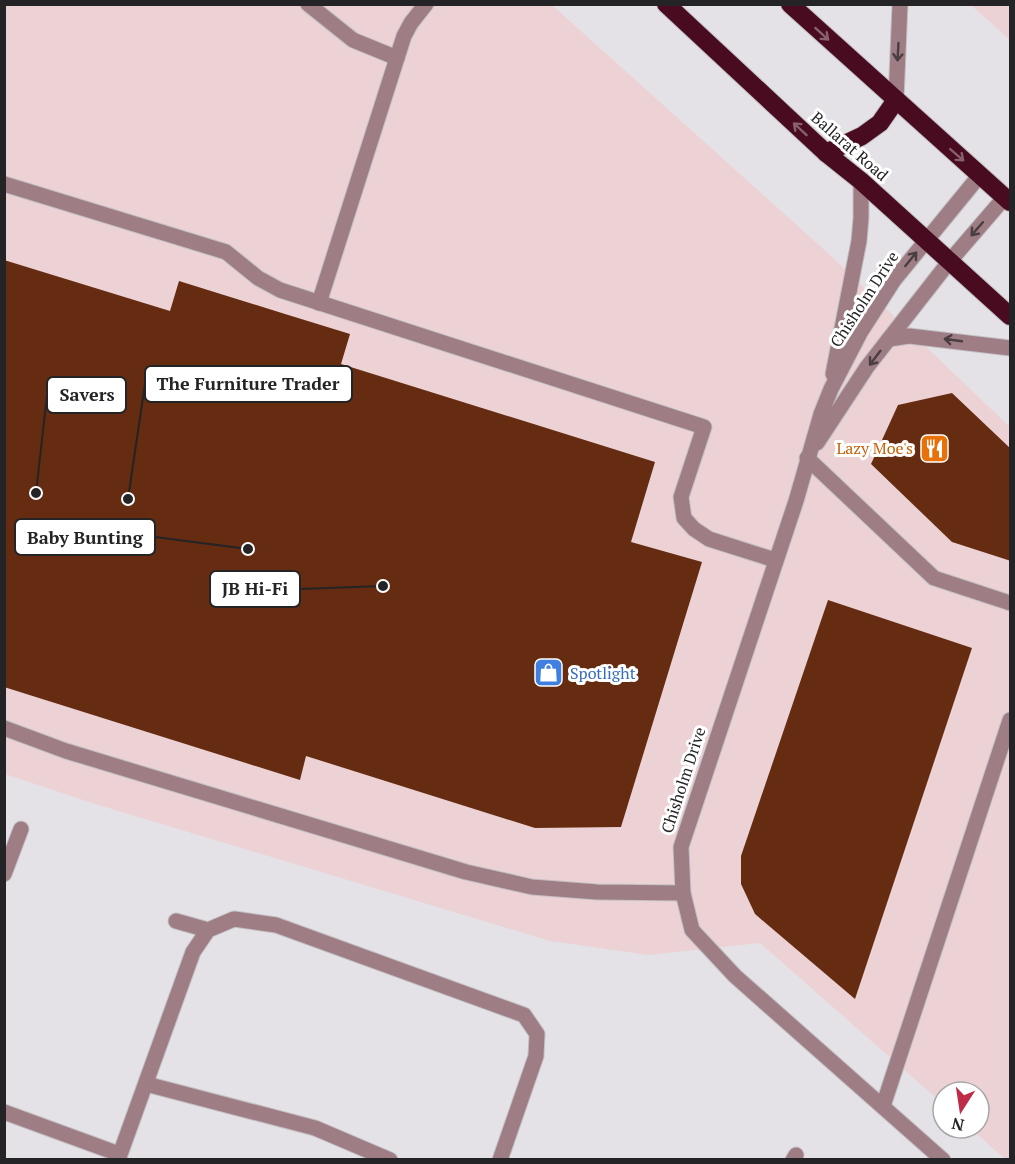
<svg xmlns="http://www.w3.org/2000/svg" width="1015" height="1164" viewBox="0 0 1015 1164" font-family="'PT Serif',serif">
	<style>
		.commercial { fill: #ecd2d5 }
		.building { fill: #662c12 }
		.lines { fill: none; stroke-linecap: round; stroke-linejoin: round }
		.minor-casing { stroke: #c2c0c4; stroke-width: 17 }
		.highway-casing { stroke: #c2c0c4; stroke-width: 20 }
		.minor { stroke: #9e7e84; stroke-width: 15 }
		.highway { stroke: #480b20; stroke-width: 18 }
		.oneway { stroke: #88606e }
		.oneway2 { stroke: #493e42 }
		.labels { text-anchor: middle; stroke-width: 6; stroke-linejoin: round; paint-order: stroke }
		.street-label { font-size: 16px; fill: #242325; stroke: #fff }
		.food-label { font-size: 16px; fill: #c56008; stroke: #fff; text-anchor: end }
		.shop-label { font-size: 16px; fill: #366cbe; stroke: #fff; text-anchor: start }
		.leader { fill: none; stroke: #242325; stroke-width: 2 }
		.callout-dot { fill: #242325; stroke: #fff; stroke-width: 2 }
		.callout { fill: #fff; stroke: #242325; stroke-width: 2 }
		.callout-label { font-size: 18px; text-anchor: middle; font-weight: bold; fill: #242325 }
	</style>
	<rect width="100%" height="100%" fill="#e5e2e7"/>
	<g class="commercial">
		<path d="M 5,5 L 552,5 L 829,254 L 1010,427 L 1010,1159 L 1005,1159 L 970,1128 L 979,1128 L 979,1092 L 943,1092 L 943,1104 L 760,943 L 648,955 L 550,941 L 95,804 L 5,774 Z"/>
		<path d="M 971,5 L 1010,5 L 1010,40 Z"/>
	</g>
	<g class="building">
		<path d="M 4,260 L 170,311 L 179,281 L 285,314 L 350,334 L 341,364 L 655,462 L 631,542 L 702,562 L 621,827 L 535,828 L 306,756 L 300,780 L 4,687 Z"/>
		<path d="M 952,393 L 1011,449 L 1011,561 L 952,542 L 871,464 L 898,405 Z"/>
		<path d="M 828,600 L 972,648 L 855,999 L 755,914 L 741,884 L 741,856 Z"/>
	</g>
	<g class="lines">
		<defs>
			<g id="minor">
				<path d="M 308,4 L 353,40 L 397,58"/>
				<path d="M 896,100 L 900,4"/>
				<path d="M 4,184 L 226,252 L 258,278 L 280,290 L 704,427 L 681,497 L 684,518 L 694,529 L 709,539 L 775,560"/>
				<path d="M 319,303 L 404,36 L 411,23 L 426,4"/>
				<path d="M 889,339 L 909,336 L 1010,348"/>
				<path d="M 833,374 L 859,241 L 861,218 L 861,181"/>
				<path d="M 817,443 L 867,367 L 949,262 L 1005,197"/>
				<path d="M 807,458 L 934,578 L 1010,603"/>
				<path d="M 4,728 L 66,751 L 466,872 L 532,887 L 597,892 L 683,893"/>
				<path d="M 4,874 L 21,829"/>
				<path d="M 176,921 L 208,930"/>
				<path d="M 146,1084 L 315,1128 L 390,1160"/>
				<path d="M 883,1106 L 1010,720"/>
				<path d="M 4,1112 L 119,1154"/>
				<path d="M 118,1160 L 193,952 L 208,930 L 234,919 L 276,925 L 524,1015 L 537,1034 L 536,1056 L 500,1160"/>
				<path d="M 793,1160 L 796,1155"/>
				<path d="M 943,1160 L 735,976 L 692,930 L 683,893 L 681,847 L 796,501 L 821,414 L 831,389 L 860,333 L 894,280 L 980,175"/>
			</g>
			<g id="highway">
				<path d="M 666,4 L 826,153 L 861,181 L 1010,316"/>
				<path d="M 790,4 L 1010,202"/>
				<path d="M 826,153 L 862,136 L 880,123 L 896,100"/>
			</g>
		</defs>
		<use href="#minor" class="minor-casing"/>
		<use href="#highway" class="highway-casing"/>
		<use href="#minor" class="minor"/>
		<use href="#highway" class="highway"/>
	</g>
	<defs><path id="oneway-shaft" d="M-6 0H5M1.5-3L5.5 0L1.5 3" fill="none" stroke-width="1.6" stroke-linecap="round" stroke-linejoin="round" transform="scale(1.5)"/></defs>
	<g class="oneway">
		<use href="#oneway-shaft" transform="translate(822 34) rotate(42)"/>
		<use href="#oneway-shaft" transform="translate(800 129) rotate(-137)"/>
		<use href="#oneway-shaft" transform="translate(957 155) rotate(41)"/>
	</g>
	<g class="oneway2">
		<use href="#oneway-shaft" transform="translate(898 52) rotate(93)"/>
		<use href="#oneway-shaft" transform="translate(977 229) rotate(131)"/>
		<use href="#oneway-shaft" transform="translate(911 259) rotate(-51)"/>
		<use href="#oneway-shaft" transform="translate(953 340) rotate(-172)"/>
		<use href="#oneway-shaft" transform="translate(875 358) rotate(127)"/>
	</g>
	<defs>
		<symbol id="restaurant-square" viewBox="-11 -11 22 22"><rect x="-9" y="-9" width="18" height="18" rx="4" fill="#e8710a" stroke="#fff"/><path d="M-5-6h1v4h1v-4h1v4h1v-4h1v5L-1.5 .5V6h-2V.5L-5-1ZM5-6V6H3V1.5H1.5Q1.5-4 5-6Z" fill="#fff"/></symbol>
		<symbol id="shop-square" viewBox="-11 -11 22 22"><rect x="-9" y="-9" width="18" height="18" rx="4" fill="#3f7fe0" stroke="#fff"/><path d="M-5-2.5h2.3a2.7 3.5 0 0 1 5.4 0H5L5.5 6h-11ZM-1.5-2.5h3a1.5 2.3 0 0 0-3 0Z" fill="#fff"/></symbol>
	</defs>
	<g fill-rule="evenodd">
		<use href="#restaurant-square" x="918" y="432" width="33" height="33"/>
		<use href="#shop-square" x="532" y="656" width="33" height="33"/>
	</g>
	<g class="labels">
		<g class="street-label">
			<text transform="translate(850 146) rotate(41)" y="6">Ballarat Road</text>
			<text transform="translate(864 299) rotate(-57)" y="6">Chisholm Drive</text>
			<text transform="translate(683 780) rotate(-72)" y="6">Chisholm Drive</text>
		</g>
		<g class="food-label">
			<text x="913" y="454">Lazy Moe's</text>
		</g>
		<g class="shop-label">
			<text x="570" y="679">Spotlight</text>
		</g>
	</g>
	<path class="leader" d="M128 499L145 384M36 493L47 395M248 549L155 537M383 586L300 589"/>
	<g class="callout-dot">
		<circle cx="128" cy="499" r="6"/>
		<circle cx="36" cy="493" r="6"/>
		<circle cx="248" cy="549" r="6"/>
		<circle cx="383" cy="586" r="6"/>
	</g>
	<g class="callout">
		<rect x="145" y="366" width="207" height="36" rx="6"/>
		<rect x="47" y="377" width="79" height="36" rx="6"/>
		<rect x="15" y="519" width="140" height="36" rx="6"/>
		<rect x="210" y="571" width="90" height="36" rx="6"/>
	</g>
	<g class="callout-label">
		<text x="248" y="390">The Furniture Trader</text>
		<text x="87" y="401">Savers</text>
		<text x="85" y="544">Baby Bunting</text>
		<text x="255" y="595">JB Hi-Fi</text>
	</g>
	<rect width="1015" height="1164" fill="none" stroke="#242325" stroke-width="12"/>
	<g transform="translate(961 1110) rotate(192)"><circle r="28" fill="#ffffff" stroke="#a7a7a8" stroke-width="1.5"/>
	<path d="M0-4.5L10 22L0 15L-10 22Z" fill="#be2d47"/>
	<text y="-9" font-size="16" font-weight="bold" text-anchor="middle" fill="#242325">N</text>
	</g>
</svg>
